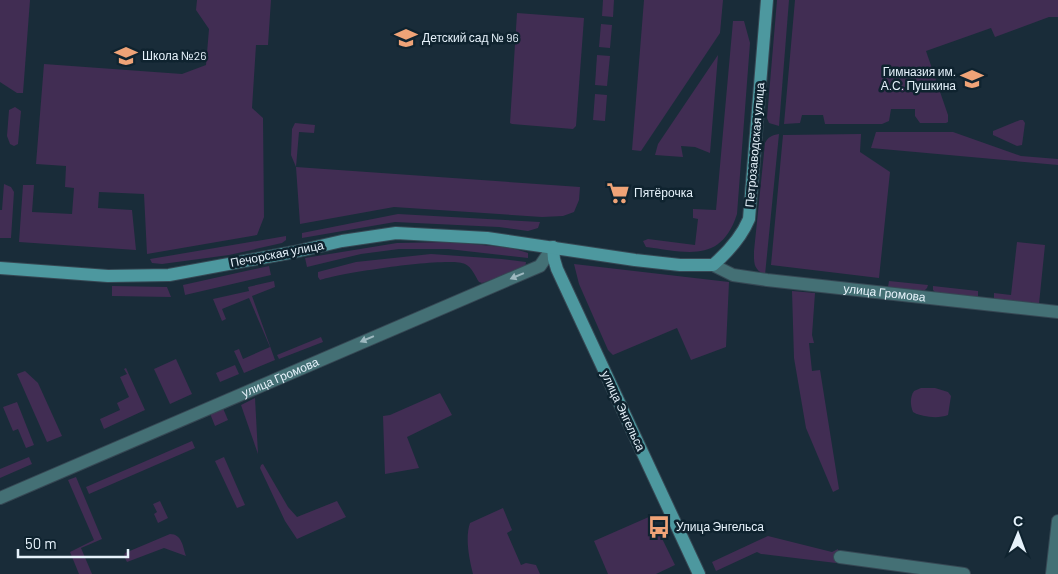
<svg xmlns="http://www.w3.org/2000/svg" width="1058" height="574" viewBox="0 0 1058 574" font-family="Barlow,sans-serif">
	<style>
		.green { fill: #412d53 }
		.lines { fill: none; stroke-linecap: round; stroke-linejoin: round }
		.street-casing { stroke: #364854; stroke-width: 14 }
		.secondary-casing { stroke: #364854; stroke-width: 14 }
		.street { stroke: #447075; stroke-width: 12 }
		.secondary { stroke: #4d989f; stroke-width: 12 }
		.oneway { fill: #9db8bf }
		.labels { text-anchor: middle; stroke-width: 5; stroke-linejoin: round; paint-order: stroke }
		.poi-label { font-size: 12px; fill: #e6f2fb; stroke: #0f232f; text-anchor: start }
		.street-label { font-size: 12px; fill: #e6f2fb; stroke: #0f232f }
	</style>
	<rect width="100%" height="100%" fill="#192c39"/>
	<g class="green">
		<path d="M 0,0 L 30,0 L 23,93 L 17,93 L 0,82 Z"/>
		<path d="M 197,0 L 271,0 L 268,45 L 256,45 L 252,108 L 263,118 L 264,217 L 257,235 L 147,254 L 144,194 L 99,192 L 98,208 L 132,210 L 136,250 L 19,242 L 23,185 L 34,185 L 32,212 L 72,214 L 74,188 L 65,187 L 66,166 L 36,164 L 44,64 L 182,74 L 206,65 L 209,29 L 196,10 Z"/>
		<path d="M 603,0 L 614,0 L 613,17 L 602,16 Z"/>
		<path d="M 644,0 L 723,0 L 720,33 L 641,151 L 632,150 Z"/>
		<path d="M 777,0 L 789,0 L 779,126 L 769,123 L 767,118 Z"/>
		<path d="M 795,0 L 1058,0 L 1058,17 L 1049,17 L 995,37 L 991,28 L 926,51 L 948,115 L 948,122 L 946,123 L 920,123 L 915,116 L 915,109 L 891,109 L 889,121 L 882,124 L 825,124 L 823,115 L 802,115 L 800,123 L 784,124 Z"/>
		<path d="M 517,13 L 584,18 L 576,126 L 573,129 L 512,124 L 510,123 Z"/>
		<path d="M 733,21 L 744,21 L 750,43 L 737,214 C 721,264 686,252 646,247 L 643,241 L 648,239 L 695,245 L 698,219 L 693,218 L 693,209 L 716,210 Z"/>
		<path d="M 601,24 L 612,25 L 610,48 L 599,47 Z"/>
		<path d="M 597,55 L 610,56 L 607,86 L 595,85 Z"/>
		<path d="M 718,55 L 710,153 L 695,147 L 681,146 L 683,157 L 655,155 L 658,144 Z"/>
		<path d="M 595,94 L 607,95 L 605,121 L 593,120 Z"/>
		<path d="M 15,107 L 21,111 L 18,144 L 14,146 L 10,144 L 7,136 L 9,110 Z"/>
		<path d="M 1020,120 L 1023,120 L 1025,123 L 1022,145 L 1017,146 L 993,135 L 993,131 Z"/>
		<path d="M 295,123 L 315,125 L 314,133 L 299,132 L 296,167 L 580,187 L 579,200 L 574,212 L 563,216 L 542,217 L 394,207 L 300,224 L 296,167 L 291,155 L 292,129 Z"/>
		<path d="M 876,132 L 953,132 L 1021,156 L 1058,159 L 1058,165 L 871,148 Z"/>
		<path d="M 779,134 L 765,275 C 753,269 754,263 754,251 L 765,143 C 768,137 772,135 779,134 Z"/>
		<path d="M 861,134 L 860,152 L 890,172 L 879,278 L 771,265 L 783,135 Z"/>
		<path d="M 4,184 L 11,187 L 14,192 L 11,238 L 0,238 L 0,210 L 2,210 Z"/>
		<path d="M 398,214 L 540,222 L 538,228 L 528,231 L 499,227 L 395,222 L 302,238 L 302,233 Z"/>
		<path d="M 286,236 L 286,240 L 282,243 L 229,255 L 162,264 L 152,263 L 150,259 Z"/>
		<path d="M 451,242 L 512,248 L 528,253 L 528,258 L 448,249 L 399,249 L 361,254 L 307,267 L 305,258 L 397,243 Z"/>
		<path d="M 1017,242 L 1045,245 L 1039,304 L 994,299 L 994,293 L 1011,295 Z"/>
		<path d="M 431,254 L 502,259 L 526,262 L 525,268 L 482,283 L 479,282 C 475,276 472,267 465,264 C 451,256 339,273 320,280 L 318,277 L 318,272 L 356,262 Z"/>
		<path d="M 574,264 L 729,282 L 726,347 L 691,360 L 677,328 L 613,355 L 608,350 L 579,284 Z"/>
		<path d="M 269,266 L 271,275 L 185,295 L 183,285 Z"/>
		<path d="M 274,281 L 275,287 L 252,296 L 275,360 L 244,373 L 234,351 L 239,349 L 243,359 L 270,347 L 249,298 L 222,309 L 226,319 L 222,321 L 213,299 L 249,291 L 248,287 Z"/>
		<path d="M 889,281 L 928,285 L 927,288 L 924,291 L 888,287 Z"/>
		<path d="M 112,286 L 167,287 L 171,297 L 112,296 Z"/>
		<path d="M 933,286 L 978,291 L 978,297 L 936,293 L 933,290 Z"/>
		<path d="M 792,291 L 815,293 L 812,335 L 814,343 L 809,343 L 812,371 L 820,370 L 839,489 L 833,492 L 806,428 L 794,358 Z"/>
		<path d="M 321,337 L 323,342 L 279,359 L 277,355 Z"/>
		<path d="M 176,359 L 192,394 L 170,404 L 154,369 Z"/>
		<path d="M 235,365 L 239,374 L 220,382 L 216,373 Z"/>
		<path d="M 126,368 L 145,410 L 104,429 L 100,419 L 120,410 L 117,403 L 129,397 L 120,377 L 127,374 L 124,369 Z"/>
		<path d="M 25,371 L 38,383 L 62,436 L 47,442 L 17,374 Z"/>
		<path d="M 921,388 L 935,388 L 948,392 L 951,396 L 948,415 C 938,419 922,417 913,412 C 910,405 910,397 914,391 Z"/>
		<path d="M 440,393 L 452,415 L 407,437 L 419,468 L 385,474 L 383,416 L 390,415 Z"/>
		<path d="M 255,398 L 258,454 L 241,405 Z"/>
		<path d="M 17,402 L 34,445 L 26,448 L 18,429 L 13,431 L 3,407 Z"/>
		<path d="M 222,406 L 228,420 L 215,426 L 209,411 Z"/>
		<path d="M 192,441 L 195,448 L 89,494 L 86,487 Z"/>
		<path d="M 29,457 L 32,464 L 0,478 L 0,469 Z"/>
		<path d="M 224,457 L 245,505 L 237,508 L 215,461 Z"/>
		<path d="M 263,464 L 288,507 L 297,517 L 337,501 L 346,517 L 297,539 L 285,521 L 260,468 L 261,465 Z"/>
		<path d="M 76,477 L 102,539 L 81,548 L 92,574 L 79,574 L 70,552 L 94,540 L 68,480 Z"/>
		<path d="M 160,501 L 168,518 L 158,523 L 154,514 L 157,512 L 153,504 Z"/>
		<path d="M 503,508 L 512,530 L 507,533 L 521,565 L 526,563 L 536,565 L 540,574 L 473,574 C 469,558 465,538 470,523 Z"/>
		<path d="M 651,516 L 675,565 L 656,574 L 608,574 L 594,541 Z"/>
		<path d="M 170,534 C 182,534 183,547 186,556 L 164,548 L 127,562 L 124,556 L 125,553 Z"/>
		<path d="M 768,536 L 832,552 L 838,549 L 836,563 L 761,554 L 757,552 L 716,571 L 712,562 Z"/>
	</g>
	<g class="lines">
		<defs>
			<g id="street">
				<path id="s1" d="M 713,265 L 733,275 L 767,280 L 1058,312"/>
				<path id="s2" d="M 0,498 L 540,266 L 553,247"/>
				<path d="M 840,557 L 964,574"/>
				<path d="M 1052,574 L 1058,521"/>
			</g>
			<g id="secondary">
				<path d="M 553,247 L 554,259 L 557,269 L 699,574"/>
				<path d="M 0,268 L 108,276 L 169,275 L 294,252 L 342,241 L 396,233 L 487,238 L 635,260 L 680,265 L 713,265 C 728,252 741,238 749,219 L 767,0"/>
			</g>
		</defs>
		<use href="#street" class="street-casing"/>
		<use href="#secondary" class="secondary-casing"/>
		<use href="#street" class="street"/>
		<use href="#secondary" class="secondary"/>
	</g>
	<defs><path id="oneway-solid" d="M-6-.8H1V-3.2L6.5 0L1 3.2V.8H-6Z" transform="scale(1.25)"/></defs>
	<g class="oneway">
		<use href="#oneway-solid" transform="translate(517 276) rotate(157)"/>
		<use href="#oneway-solid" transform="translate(367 339) rotate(157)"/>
	</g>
	<defs>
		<symbol id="school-bare" viewBox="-9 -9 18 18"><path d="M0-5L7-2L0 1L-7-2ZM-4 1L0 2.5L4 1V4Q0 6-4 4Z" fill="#efa377" stroke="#0f232f" stroke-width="2.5" paint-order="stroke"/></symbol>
		<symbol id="supermarket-bare" viewBox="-9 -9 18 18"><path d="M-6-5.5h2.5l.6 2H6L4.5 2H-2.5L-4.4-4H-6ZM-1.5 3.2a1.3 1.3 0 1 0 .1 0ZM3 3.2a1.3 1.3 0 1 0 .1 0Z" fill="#efa377" stroke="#0f232f" stroke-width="2.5" paint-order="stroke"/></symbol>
		<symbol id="bus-bare" viewBox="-9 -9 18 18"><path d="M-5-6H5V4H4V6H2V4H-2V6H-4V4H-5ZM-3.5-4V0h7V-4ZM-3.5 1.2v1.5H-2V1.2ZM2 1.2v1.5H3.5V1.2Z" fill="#efa377" stroke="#0f232f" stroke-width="2.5" paint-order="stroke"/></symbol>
	</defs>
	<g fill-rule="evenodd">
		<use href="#school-bare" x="390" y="22" width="32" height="32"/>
		<use href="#school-bare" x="110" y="40" width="32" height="32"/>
		<use href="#school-bare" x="956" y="63" width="32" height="32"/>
		<use href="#supermarket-bare" x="602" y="177" width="32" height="32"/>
		<use href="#bus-bare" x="643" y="511" width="32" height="32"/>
	</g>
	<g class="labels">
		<g class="poi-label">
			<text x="422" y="42">Детский сад № 96</text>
			<text x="142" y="60">Школа №26</text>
			<text x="956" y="76" text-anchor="end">Гимназия им.<tspan x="956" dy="14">А.С. Пушкина</tspan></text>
			<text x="634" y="197">Пятёрочка</text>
			<text x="676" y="531">Улица Энгельса</text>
		</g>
		<g class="street-label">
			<text transform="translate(755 145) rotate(-85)" y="4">Петрозаводская улица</text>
			<text transform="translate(277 254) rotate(-11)" y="4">Печорская улица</text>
			<text dy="4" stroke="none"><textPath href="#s1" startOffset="175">улица Громова</textPath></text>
			<text dy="4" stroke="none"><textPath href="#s2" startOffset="305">улица Громова</textPath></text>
			<text transform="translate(623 411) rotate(65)" y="4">улица Энгельса</text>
		</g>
	</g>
	<g transform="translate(1018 534) rotate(1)" stroke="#0f232f" stroke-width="4" paint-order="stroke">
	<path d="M0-4L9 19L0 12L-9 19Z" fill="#e6f2fb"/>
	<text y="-8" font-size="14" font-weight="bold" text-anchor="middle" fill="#e6f2fb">С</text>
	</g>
	<path d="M18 549v8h110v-8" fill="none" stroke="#e6f2fb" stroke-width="2.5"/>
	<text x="25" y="549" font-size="15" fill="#e6f2fb" stroke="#0f232f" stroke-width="4" paint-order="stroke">50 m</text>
</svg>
